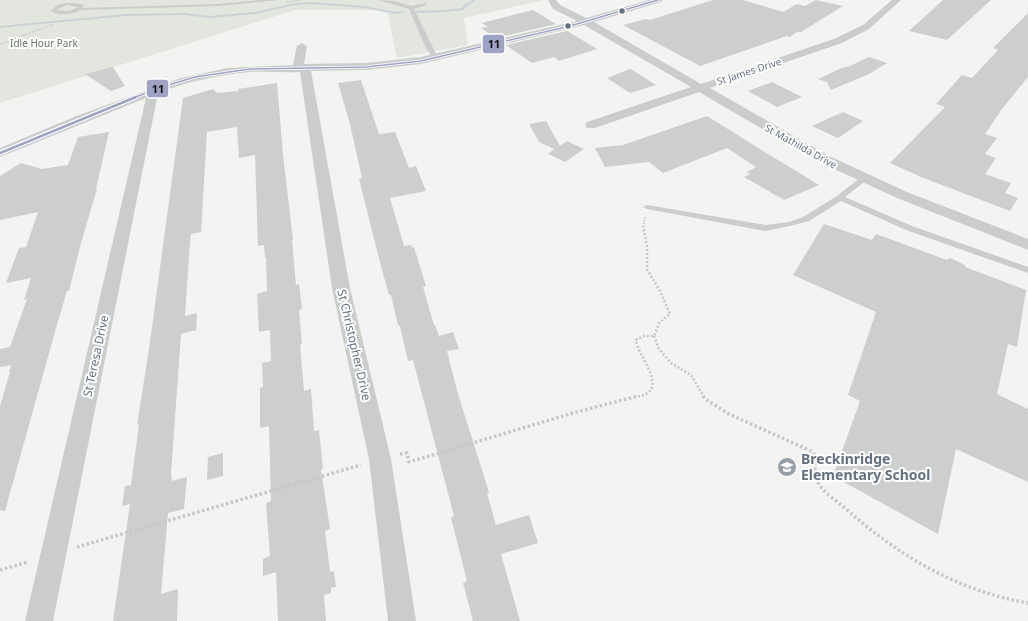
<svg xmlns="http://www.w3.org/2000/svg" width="1028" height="621" viewBox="0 0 1028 621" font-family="'Noto Sans',sans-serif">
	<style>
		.green { fill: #e2e6df }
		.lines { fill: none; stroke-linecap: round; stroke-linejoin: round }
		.stream { fill: #ccd3d6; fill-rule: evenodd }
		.building { fill: #cdcece }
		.path-far3 { stroke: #c8c8c9; stroke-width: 1.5; stroke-dasharray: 1 1; stroke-linecap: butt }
		.path-far2 { stroke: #c8c8c9; stroke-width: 2; stroke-dasharray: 1.5 1.5; stroke-linecap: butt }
		.path-far1 { stroke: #c8c8c9; stroke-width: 2.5; stroke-dasharray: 2 2; stroke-linecap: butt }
		.path { stroke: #c8c8c9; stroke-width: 3.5; stroke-dasharray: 2.5 2.5; stroke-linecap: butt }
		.service { fill: #cbcccc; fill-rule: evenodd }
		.minor { fill: #cbcccc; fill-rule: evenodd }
		.bus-1-far1-casing { stroke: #fff; stroke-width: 3 }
		.bus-1-casing { stroke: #fff; stroke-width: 5 }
		.bus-1-far1 { stroke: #9ea3c6; stroke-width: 1.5 }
		.bus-1 { stroke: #9ea3c6; stroke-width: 2.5 }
		.bus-dot { fill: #647180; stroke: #fff; stroke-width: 1.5 }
		.labels { text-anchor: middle; stroke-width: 4; stroke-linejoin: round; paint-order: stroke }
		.far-park-label { font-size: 10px; fill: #647862; stroke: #fff }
		.far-street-label { font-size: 10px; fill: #647180; stroke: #fff }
		.street-label { font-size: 12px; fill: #647180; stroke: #fff }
		.near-poi-label { font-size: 14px; font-weight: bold; fill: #647180; stroke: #fff; text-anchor: start }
		.line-badge { stroke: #fff; stroke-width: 1.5 }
		.pale-badge-label { font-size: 11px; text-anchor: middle; font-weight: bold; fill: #111 }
	</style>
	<rect width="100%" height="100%" fill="#f3f3f1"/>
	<path class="green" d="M 0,0 L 544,0 L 464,18 L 468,45 L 397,58 L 387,10 L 295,10 L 0,103 Z"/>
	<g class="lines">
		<g class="stream">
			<path d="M 473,0 L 476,0 L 466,7 L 463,10 L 444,12 L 416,13 L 414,12 L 416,11 L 444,10 L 462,8 L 464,5 Z"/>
			<path d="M 312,2 L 364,6 L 395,12 L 403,11 L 405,12 L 395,14 L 364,8 L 312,4 L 295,5 L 255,14 L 209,18 L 184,15 L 126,16 L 0,28 L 0,26 L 126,14 L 184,13 L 209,16 L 255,12 L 295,3 Z"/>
		</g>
	</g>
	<g class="building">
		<path d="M 713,0 L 743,0 L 783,12 L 797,4 L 805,6 L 816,0 L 843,6 L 801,32 L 797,32 L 790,37 L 787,36 L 700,66 L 623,25 L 646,19 L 650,20 Z"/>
		<path d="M 943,0 L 991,0 L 947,40 L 909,31 Z"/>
		<path d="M 533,10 L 556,24 L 496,38 L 481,28 L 488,27 L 482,23 Z"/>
		<path d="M 1028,13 L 1028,77 L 1002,109 L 985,134 L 997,138 L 985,154 L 996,158 L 985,174 L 1011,183 L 1005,193 L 1018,198 L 1010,211 L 921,177 L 890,163 L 945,107 L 936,104 L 962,75 L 972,78 L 998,50 L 993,48 Z"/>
		<path d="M 567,31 L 597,49 L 559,61 L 554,57 L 532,63 L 506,45 Z"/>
		<path d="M 869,57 L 887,63 L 869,74 L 831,90 L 827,82 L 818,79 L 842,68 L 850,66 Z"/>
		<path d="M 113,67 L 125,86 L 111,91 L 85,74 Z"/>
		<path d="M 630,69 L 637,73 L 656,85 L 630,93 L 607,78 Z"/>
		<path d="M 361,80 L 379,134 L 395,132 L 409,168 L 416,166 L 426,191 L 390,198 L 404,246 L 411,245 L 412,248 L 414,247 L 426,286 L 423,287 L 434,325 L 435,325 L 439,336 L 453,332 L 459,349 L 447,351 L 458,394 L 489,492 L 487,493 L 496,525 L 529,515 L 538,543 L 501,554 L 520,621 L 473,621 L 463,583 L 467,581 L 451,518 L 454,516 L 413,360 L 408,361 L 400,326 L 398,325 L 391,295 L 389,295 L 381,266 L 359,179 L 362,178 L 350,124 L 338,83 Z"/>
		<path d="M 772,82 L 802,97 L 777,107 L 748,91 Z"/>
		<path d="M 277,83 L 283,155 L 293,240 L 292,240 L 296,285 L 299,284 L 302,309 L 299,310 L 302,344 L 300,345 L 304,391 L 311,389 L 314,431 L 319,430 L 323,469 L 321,469 L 330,529 L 325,531 L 330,572 L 334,571 L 336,587 L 331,588 L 331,593 L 324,595 L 326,621 L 278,621 L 276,572 L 263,576 L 263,559 L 270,556 L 266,503 L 271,501 L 269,426 L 260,428 L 260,388 L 263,387 L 262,363 L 271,361 L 270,330 L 259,332 L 257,294 L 267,291 L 266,257 L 265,258 L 264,245 L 258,246 L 255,155 L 239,158 L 237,127 L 207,132 L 201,232 L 191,234 L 190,242 L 185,316 L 197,313 L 196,330 L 181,334 L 171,474 L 172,481 L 187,477 L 184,509 L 168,513 L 161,594 L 178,589 L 177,621 L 113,621 L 130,504 L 122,506 L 125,486 L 131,485 L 139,424 L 137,425 L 149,349 L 183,98 L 213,89 L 217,93 L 238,91 L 238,89 Z"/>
		<path d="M 843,112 L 863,121 L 838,138 L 812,126 Z"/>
		<path d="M 707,116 L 773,157 L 819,185 L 784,200 L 744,177 L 750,174 L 747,172 L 756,167 L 727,148 L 663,173 L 649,162 L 605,167 L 595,148 L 623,145 Z"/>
		<path d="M 546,121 L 560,146 L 567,141 L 584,149 L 565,162 L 548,154 L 554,149 L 539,142 L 529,124 Z"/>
		<path d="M 109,132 L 96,189 L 97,189 L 81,243 L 69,291 L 67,291 L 56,328 L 5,511 L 0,510 L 0,406 L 10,372 L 9,372 L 11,365 L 0,367 L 0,349 L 10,347 L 27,299 L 24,300 L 31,278 L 6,283 L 19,248 L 26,247 L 38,212 L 0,220 L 0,176 L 21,163 L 42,169 L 68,165 L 78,137 Z"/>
		<path d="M 824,224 L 872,240 L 876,234 L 947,260 L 950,258 L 965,265 L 965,267 L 1026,290 L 1017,347 L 1008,344 L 997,394 L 1028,409 L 1028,482 L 956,449 L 938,534 L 833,476 L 860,401 L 848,395 L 876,312 L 793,275 Z"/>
		<path d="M 223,453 L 223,476 L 207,480 L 208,457 Z"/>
	</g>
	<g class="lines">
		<g class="path-far3">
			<path d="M 287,2 L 301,0"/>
			<path d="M 0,44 L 54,24"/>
		</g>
		<path class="path-far2" d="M 643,227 L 645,217"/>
		<g class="path-far1">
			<path d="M 654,336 L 659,349 L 671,363 L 691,375 L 704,397"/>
			<path d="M 634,397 C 638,396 643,396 646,394 C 665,384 636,352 636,340 L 644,336 L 654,336 L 659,323 L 670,314 L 660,291 L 647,269 L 647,246 L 643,226"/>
		</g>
		<g class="path">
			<path d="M 703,396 L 705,399 L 729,414 L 813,452 C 818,461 811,472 819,484 C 825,494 837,501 846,509 C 899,556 958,591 1028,603"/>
			<path d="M 400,454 L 407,453 L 409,462 L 573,413 L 638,396"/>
			<path d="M 77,547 L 361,465"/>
			<path d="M 0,570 L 28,562"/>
		</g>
		<g class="service">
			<path d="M 260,0 L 278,0 L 218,6 L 80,10 C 71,15 59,16 51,11 C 58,1 73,2 84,5 L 83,8 L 218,4 ZM 67,5 L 79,7 L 69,11 L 56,10 Z"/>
			<path d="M 378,0 L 394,1 L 411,6 L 426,3 L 426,5 L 414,9 L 438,58 L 437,59 L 433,59 L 425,46 L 409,9 Z"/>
			<path d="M 861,177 L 864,177 L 868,179 L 845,197 L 912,226 L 1028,267 L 1028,273 L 906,230 L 841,201 L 809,221 L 790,226 L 766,231 L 647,209 L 643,207 L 647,205 L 766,225 L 789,222 L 803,217 L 837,196 Z"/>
		</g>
		<path class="minor" d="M 548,0 L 556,0 L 560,5 L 586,18 L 649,0 L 662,0 L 661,2 L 594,22 L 701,84 L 834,39 L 863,25 L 892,0 L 901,0 L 869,29 L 842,43 L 710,88 L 827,155 L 907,192 L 1028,239 L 1028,250 L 897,198 L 817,161 L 699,92 L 595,128 L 587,128 L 585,125 L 587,122 L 691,87 L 584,25 L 421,64 L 366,70 L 311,71 L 350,288 L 391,459 L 416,621 L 388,621 L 369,459 L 332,288 L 300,72 C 284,73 267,71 251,72 C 219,75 189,81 158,93 L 53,621 L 25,621 L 146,98 L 0,157 L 0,148 L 74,117 L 181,78 L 228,68 L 293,65 L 297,46 L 302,43 L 307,46 L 304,64 L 366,63 L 421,57 L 577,21 L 553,9 Z"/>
		<defs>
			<path id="bus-1-far1" d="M 133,98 L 165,86 L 195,77 L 250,69 L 366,67 L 421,61 L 570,26 L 658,0"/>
			<path id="bus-1" d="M 0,153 L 136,97"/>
		</defs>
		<use href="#bus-1-far1" class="bus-1-far1-casing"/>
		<use href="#bus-1" class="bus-1-casing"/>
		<use href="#bus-1-far1" class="bus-1-far1"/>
		<use href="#bus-1" class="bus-1"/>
	</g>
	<defs>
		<symbol id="school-disc" viewBox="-11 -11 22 22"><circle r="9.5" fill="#969ea8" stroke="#fff"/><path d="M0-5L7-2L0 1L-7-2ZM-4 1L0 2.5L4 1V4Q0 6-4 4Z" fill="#fff"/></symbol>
	</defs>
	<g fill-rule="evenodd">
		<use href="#school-disc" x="776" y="456" width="22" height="22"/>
	</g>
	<g class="bus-dot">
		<circle cx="622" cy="11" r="3.5"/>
		<circle cx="568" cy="26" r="3.5"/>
	</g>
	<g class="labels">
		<g class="far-park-label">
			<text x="44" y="47">Idle Hour Park</text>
		</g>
		<g class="far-street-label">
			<text transform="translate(749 71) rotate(-18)" y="4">St James Drive</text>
			<text transform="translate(801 146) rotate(29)" y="4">St Mathilda Drive</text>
		</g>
		<g class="street-label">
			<text transform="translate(354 345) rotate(77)" y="4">St Christopher Drive</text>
			<text transform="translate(96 356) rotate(-78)" y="4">St Teresa Drive</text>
		</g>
		<g class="near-poi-label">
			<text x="801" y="464">Breckinridge<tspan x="801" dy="16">Elementary School</tspan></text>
		</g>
	</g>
	<g class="line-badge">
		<rect x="482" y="34" width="23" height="20" rx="4" fill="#9ea3c6"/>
		<rect x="146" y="79" width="23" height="19" rx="4" fill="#9ea3c6"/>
	</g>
	<g class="pale-badge-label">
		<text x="494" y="48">11</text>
		<text x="158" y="93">11</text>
	</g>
</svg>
